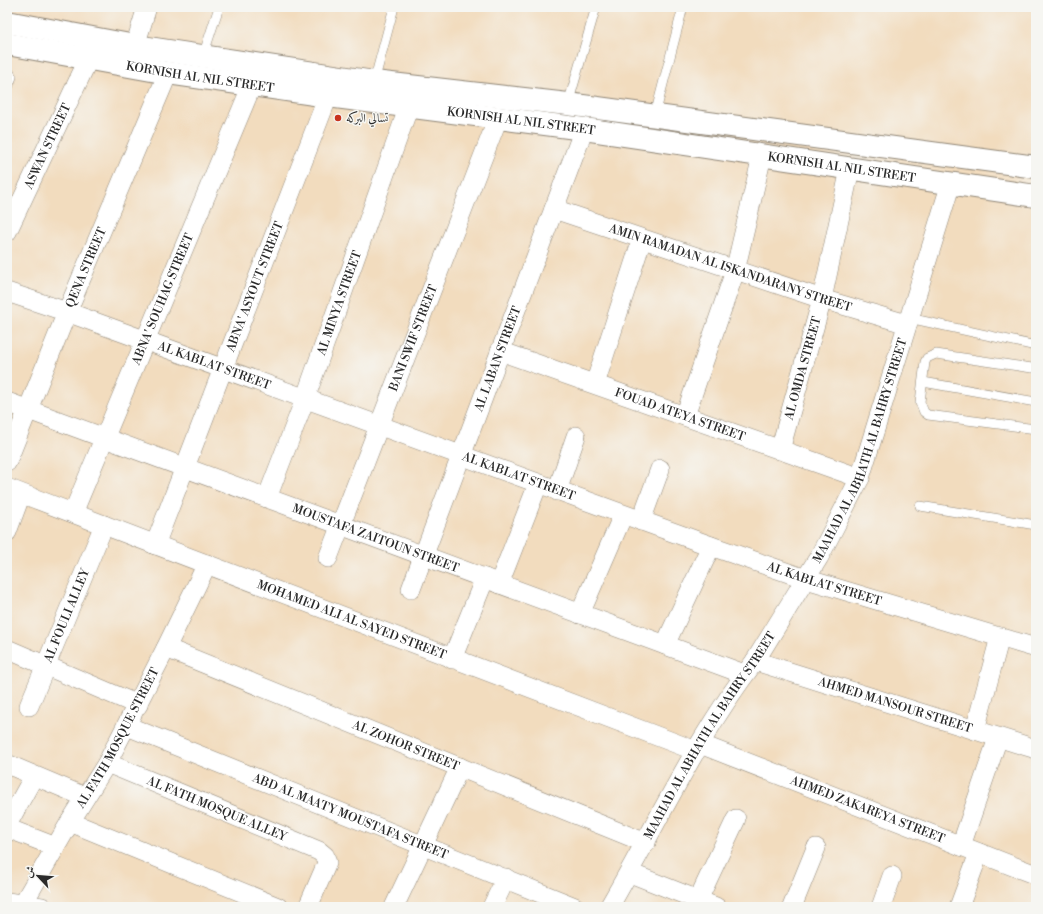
<svg xmlns="http://www.w3.org/2000/svg" width="1043" height="914" viewBox="0 0 1043 914" font-family="'Libre Bodoni',Amiri,serif">
	<style>
		.lines { fill: none; stroke-linecap: round; stroke-linejoin: round }
		.service-casing { stroke: #8e8474; stroke-width: 10 }
		.minor-casing { stroke: #8e8474; stroke-width: 20 }
		.primary-casing { stroke: #8e8474; stroke-width: 24 }
		.service { stroke: #fff; stroke-width: 9 }
		.minor { stroke: #fff; stroke-width: 19 }
		.primary { stroke: #fff; stroke-width: 22 }
		.poi-dot { fill: #c8321e; stroke: #f6f6f2; stroke-width: 1.5 }
		.labels { text-anchor: middle; stroke-width: 3; stroke-linejoin: round; paint-order: stroke }
		.street-label { font-size: 12px; fill: #2b2b2b; stroke: #f6f6f2 }
		.poi-label { font-size: 12px; fill: #2b2b2b; stroke: #f6f6f2; text-anchor: start }
	</style>
	<rect width="100%" height="100%" fill="#f6f6f2"/>
	<filter id="ink" filterUnits="userSpaceOnUse"><feTurbulence type="fractalNoise" baseFrequency=".025" numOctaves="2"/><feDisplacementMap in="SourceGraphic" scale="8" xChannelSelector="R" yChannelSelector="G"/><feConvolveMatrix kernelMatrix="1 2 1 2 8 2 1 2 1" color-interpolation-filters="sRGB"/></filter>
	<filter id="wash" filterUnits="userSpaceOnUse"><feTurbulence type="fractalNoise" baseFrequency=".012" numOctaves="4" result="noise"/><feDisplacementMap in="SourceGraphic" scale="16" xChannelSelector="R" yChannelSelector="G"/><feGaussianBlur stdDeviation="0.9" result="paint"/><feColorMatrix in="noise" values="0 0 0 0 0 0 0 0 0 0 0 0 0 0 0 0 0 1.4 0 .05"/><feComposite in="paint" operator="in"/></filter>
	<g filter="url(#wash)">
		<rect width="100%" height="100%" fill="#f2dcbe"/>
	</g>
	<g filter="url(#ink)">
		<g class="lines">
			<defs>
				<g id="service">
					<path d="M 203,56 L 219,7"/>
					<path d="M 7,69 L 12,77 L 7,90"/>
					<path d="M 374,82 L 394,7"/>
					<path d="M 568,104 L 596,7"/>
					<path d="M 655,115 L 683,7"/>
					<path d="M 909,318 L 1036,346"/>
					<path d="M 1036,368 L 1032,368 L 936,354 L 927,358 L 925,362 L 920,402 L 924,412 L 928,415 L 1036,429"/>
					<path d="M 923,382 L 1036,402"/>
					<path d="M 920,506 L 1036,525"/>
				</g>
				<g id="minor">
					<path d="M 135,46 L 147,7"/>
					<path id="s1" d="M 554,209 L 822,299 L 907,324"/>
					<path id="s2" d="M 7,232 L 88,60"/>
					<path id="s3" d="M 7,292 L 67,312 L 711,546 L 806,579 L 1036,648"/>
					<path id="s4" d="M 500,351 L 860,478"/>
					<path d="M 595,384 L 642,239"/>
					<path id="s5" d="M 7,402 L 744,674"/>
					<path d="M 685,416 L 735,271 L 762,156"/>
					<path id="s6" d="M 780,450 L 822,299 L 850,169"/>
					<path id="s7" d="M 7,462 L 67,312 L 168,73"/>
					<path id="s8" d="M 7,488 L 696,751"/>
					<path d="M 557,491 L 576,436"/>
					<path id="s9" d="M 267,498 L 305,399 L 409,106"/>
					<path id="s10" d="M 73,513 L 252,85"/>
					<path d="M 641,521 L 660,469"/>
					<path d="M 7,532 L 21,494"/>
					<path id="s11" d="M 155,545 L 328,96"/>
					<path id="s12" d="M 328,558 L 498,118"/>
					<path d="M 499,584 L 538,484"/>
					<path id="s13" d="M 411,589 L 584,129"/>
					<path d="M 580,614 L 623,515"/>
					<path d="M 665,645 L 711,546"/>
					<path id="s14" d="M 166,648 L 646,843"/>
					<path d="M 7,649 L 138,705"/>
					<path d="M 452,659 L 485,578"/>
					<path id="s15" d="M 755,661 L 1036,749"/>
					<path id="s16" d="M 29,706 L 104,525"/>
					<path id="s17" d="M 127,726 L 575,907"/>
					<path d="M 975,730 L 1000,637"/>
					<path id="s18" d="M 700,744 L 1036,875"/>
					<path id="s19" d="M 107,763 L 319,851 L 325,856 L 327,863 L 308,907"/>
					<path d="M 7,764 L 85,797"/>
					<path d="M 70,822 L 278,907"/>
					<path d="M 7,825 L 34,776"/>
					<path d="M 7,828 L 56,847"/>
					<path d="M 961,846 L 998,738"/>
					<path d="M 630,873 L 716,907"/>
					<path d="M 698,900 L 736,819"/>
					<path d="M 7,902 L 42,907"/>
					<path id="s20" d="M 21,907 L 70,822 L 107,763 L 166,648 L 207,564"/>
					<path d="M 394,907 L 460,767"/>
					<path d="M 492,907 L 506,878"/>
					<path id="s21" d="M 609,907 C 657,825 697,736 755,661 L 819,557 L 860,478 L 951,183"/>
					<path d="M 792,907 L 816,848"/>
					<path d="M 881,907 L 892,876"/>
					<path d="M 959,907 L 979,853"/>
				</g>
				<g id="primary">
					<path d="M 7,22 L 135,46 L 374,82 L 568,104 L 1036,167"/>
					<path id="s22" d="M 7,44 L 168,73 L 328,96 L 584,129 L 1036,196"/>
				</g>
			</defs>
			<use href="#service" class="service-casing"/>
			<use href="#minor" class="minor-casing"/>
			<use href="#primary" class="primary-casing"/>
			<use href="#service" class="service"/>
			<use href="#minor" class="minor"/>
			<use href="#primary" class="primary"/>
		</g>
	</g>
	<circle class="poi-dot" cx="338" cy="118" r="4"/>
	<g class="labels">
		<g class="street-label">
			<text dy="4" stroke="none"><textPath href="#s22" startOffset="196">KORNISH AL NIL STREET</textPath></text>
			<text dy="4" stroke="none"><textPath href="#s22" startOffset="520">KORNISH AL NIL STREET</textPath></text>
			<text dy="4" stroke="none"><textPath href="#s2" startOffset="95">ASWAN STREET</textPath></text>
			<text dy="4" stroke="none"><textPath href="#s22" startOffset="844">KORNISH AL NIL STREET</textPath></text>
			<text dy="4" stroke="none"><textPath href="#s7" startOffset="210">QENA STREET</textPath></text>
			<text dy="4" stroke="none"><textPath href="#s1" startOffset="186">AMIN RAMADAN AL ISKANDARANY STREET</textPath></text>
			<text dy="4" stroke="none"><textPath href="#s11" startOffset="277">ABNA' ASYOUT STREET</textPath></text>
			<text dy="4" stroke="none"><textPath href="#s10" startOffset="232">ABNA' SOUHAG STREET</textPath></text>
			<text dy="4" stroke="none"><textPath href="#s9" startOffset="208">AL MINYA STREET</textPath></text>
			<text dy="4" stroke="none"><textPath href="#s12" startOffset="236">BANI SWIF STREET</textPath></text>
			<text dy="4" stroke="none"><textPath href="#s13" startOffset="246">AL LABAN STREET</textPath></text>
			<text dy="4" stroke="none"><textPath href="#s3" startOffset="220">AL KABLAT STREET</textPath></text>
			<text dy="4" stroke="none"><textPath href="#s6" startOffset="85">AL OMDA STREET</textPath></text>
			<text dy="4" stroke="none"><textPath href="#s4" startOffset="191">FOUAD ATEYA STREET</textPath></text>
			<text dy="4" stroke="none"><textPath href="#s21" startOffset="523">MAAHAD AL ABHATH AL BAHRY STREET</textPath></text>
			<text dy="4" stroke="none"><textPath href="#s3" startOffset="544">AL KABLAT STREET</textPath></text>
			<text dy="4" stroke="none"><textPath href="#s5" startOffset="393">MOUSTAFA ZAITOUN STREET</textPath></text>
			<text dy="4" stroke="none"><textPath href="#s3" startOffset="868">AL KABLAT STREET</textPath></text>
			<text dy="4" stroke="none"><textPath href="#s16" startOffset="98">AL FOULI ALLEY</textPath></text>
			<text dy="4" stroke="none"><textPath href="#s8" startOffset="369">MOHAMED ALI AL SAYED STREET</textPath></text>
			<text dy="4" stroke="none"><textPath href="#s15" startOffset="147">AHMED MANSOUR STREET</textPath></text>
			<text dy="4" stroke="none"><textPath href="#s21" startOffset="199">MAAHAD AL ABHATH AL BAHRY STREET</textPath></text>
			<text dy="4" stroke="none"><textPath href="#s20" startOffset="195">AL FATH MOSQUE STREET</textPath></text>
			<text dy="4" stroke="none"><textPath href="#s14" startOffset="259">AL ZOHOR STREET</textPath></text>
			<text dy="4" stroke="none"><textPath href="#s19" startOffset="119">AL FATH MOSQUE ALLEY</textPath></text>
			<text dy="4" stroke="none"><textPath href="#s18" startOffset="180">AHMED ZAKAREYA STREET</textPath></text>
			<text dy="4" stroke="none"><textPath href="#s17" startOffset="241">ABD AL MAATY MOUSTAFA STREET</textPath></text>
		</g>
		<g class="poi-label">
			<text x="346" y="122">تسالي البركه</text>
		</g>
	</g>
	<rect width="1043" height="914" fill="none" stroke="#f6f6f2" stroke-width="24"/>
	<g transform="translate(38 876) rotate(296)" stroke="#f6f6f2" stroke-width="3" paint-order="stroke">
	<path d="M0-3L7 15L0 10L-7 15Z" fill="#2b2b2b"/>
	<text y="-6" font-size="11" font-weight="bold" text-anchor="middle" fill="#2b2b2b">ش</text>
	</g>
</svg>
